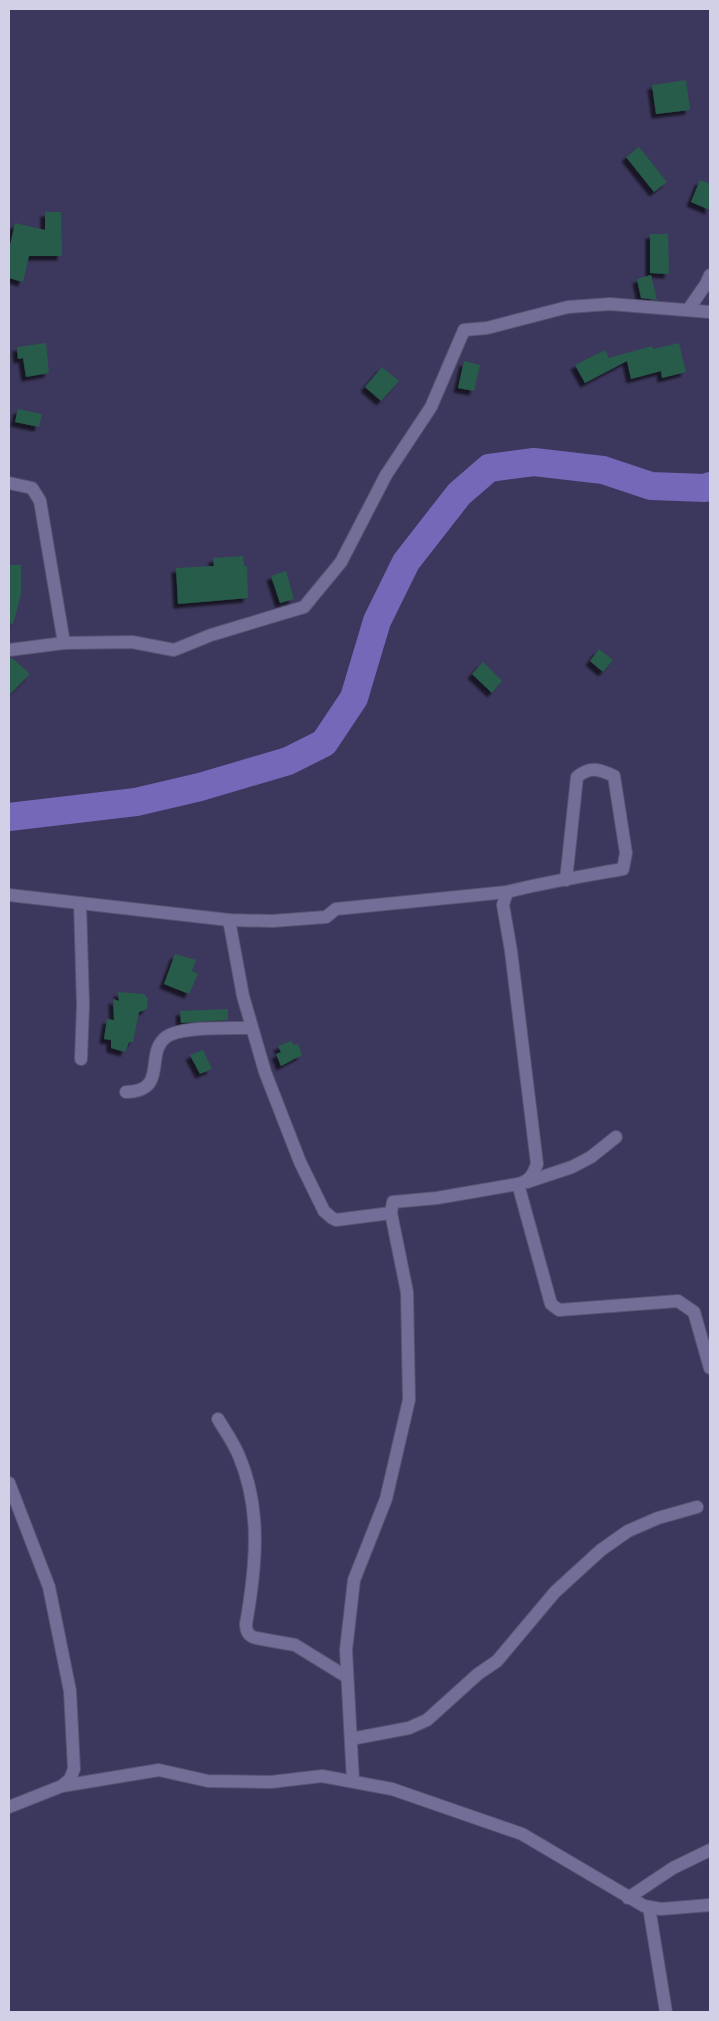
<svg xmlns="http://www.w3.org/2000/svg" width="719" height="2021" viewBox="0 0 719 2021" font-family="Mulish,sans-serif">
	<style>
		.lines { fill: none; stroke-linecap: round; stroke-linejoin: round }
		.river { stroke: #7568b9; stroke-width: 28 }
		.building { fill: #285b4a; filter: url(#shadow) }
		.minor-casing { stroke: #585372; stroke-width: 14 }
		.minor { stroke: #726e97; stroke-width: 12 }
	</style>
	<defs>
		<filter id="shadow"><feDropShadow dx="-4.5" dy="4.5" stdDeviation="1" flood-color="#0009"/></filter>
	</defs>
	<rect width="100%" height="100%" fill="#3c375c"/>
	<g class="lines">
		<path class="river" d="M 9,817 L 136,802 L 200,787 L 288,761 L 324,743 L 354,698 L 377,621 L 406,562 L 459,494 L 489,468 L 534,462 L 603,470 L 651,486 L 705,488 L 710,486"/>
	</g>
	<g class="building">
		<path d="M 686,80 L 690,110 L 656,114 L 652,85 Z"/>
		<path d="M 639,147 L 667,182 L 654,192 L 626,157 Z"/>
		<path d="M 700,180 L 710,184 L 710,210 L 691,202 Z"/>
		<path d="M 45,212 L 61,212 L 62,256 L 29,256 L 23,282 L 9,278 L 9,250 L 15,223 L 45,230 Z"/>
		<path d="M 650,234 L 668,234 L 669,274 L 650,273 Z"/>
		<path d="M 651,275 L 657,300 L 641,298 L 637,279 Z"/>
		<path d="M 46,343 L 49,373 L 26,377 L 23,358 L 18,359 L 17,347 Z"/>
		<path d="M 679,343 L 686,372 L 662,378 L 661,371 L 631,379 L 627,361 L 585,383 L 575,365 L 605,350 L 609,358 L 652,346 L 653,349 Z"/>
		<path d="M 464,361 L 480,365 L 474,391 L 458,388 Z"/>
		<path d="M 382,367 L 399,381 L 381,401 L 365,387 Z"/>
		<path d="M 18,409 L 42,414 L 39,427 L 15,422 Z"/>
		<path d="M 243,556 L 244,566 L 247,566 L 248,598 L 178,604 L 176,568 L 214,566 L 213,558 Z"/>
		<path d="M 9,565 L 21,565 L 21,594 L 13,624 L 9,623 Z"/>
		<path d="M 286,571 L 294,599 L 280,603 L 271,576 Z"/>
		<path d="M 599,649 L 613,660 L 603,672 L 590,661 Z"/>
		<path d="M 9,658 L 12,658 L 30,674 L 9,695 Z"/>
		<path d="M 483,662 L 502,681 L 492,693 L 472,674 Z"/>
		<path d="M 175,954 L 196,960 L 192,971 L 198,974 L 189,994 L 164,984 Z"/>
		<path d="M 118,992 L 144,994 L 148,999 L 147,1009 L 139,1012 L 133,1042 L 129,1042 L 125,1052 L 111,1048 L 111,1040 L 104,1039 L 107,1019 L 114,1020 L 113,999 L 119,1001 Z"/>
		<path d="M 228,1009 L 228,1020 L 181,1023 L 180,1011 Z"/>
		<path d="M 291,1041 L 294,1045 L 298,1044 L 302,1055 L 281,1066 L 276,1054 L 281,1052 L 278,1046 Z"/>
		<path d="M 203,1050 L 212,1069 L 200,1074 L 190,1055 Z"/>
	</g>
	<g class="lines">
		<defs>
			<g id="minor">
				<path d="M 688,310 L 706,284 L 710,275"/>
				<path d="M 9,483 L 32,488 L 40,501 L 64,643"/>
				<path d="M 9,650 L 64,643 L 132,642 L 174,650 L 211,635 L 304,607 L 341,562 L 386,475 L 431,407 L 464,330 L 487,328 L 568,307 L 610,304 L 710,312"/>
				<path d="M 9,895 L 229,920 L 272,921 L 326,917 L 336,909 L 507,892"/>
				<path d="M 80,903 L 83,1005 L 81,1059"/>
				<path d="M 229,920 L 243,996 L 265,1072 L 300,1162 L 324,1211 L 332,1218 L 336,1220 L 391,1213"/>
				<path d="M 126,1092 C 169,1091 144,1054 166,1037 C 181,1026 231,1028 250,1028"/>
				<path d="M 527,1182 L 572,1167 L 591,1157 L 616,1137"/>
				<path d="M 518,1184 L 551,1304 L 559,1310 L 678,1301 L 694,1312 L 710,1368"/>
				<path d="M 218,1419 C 225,1431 234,1443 239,1456 C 262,1510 256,1567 246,1624 C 246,1631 248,1636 256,1638 L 295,1645 L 347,1677"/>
				<path d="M 9,1483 L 49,1587 L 70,1691 L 74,1769 L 70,1779 L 62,1786"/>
				<path d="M 351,1739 L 409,1728 L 427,1720 L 478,1674 L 497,1661 L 555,1592 L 601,1550 L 628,1531 L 658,1518 L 697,1507"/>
				<path d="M 353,1781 L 346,1650 L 354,1580 L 386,1499 L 409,1400 L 407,1292 L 391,1213 L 393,1202 L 437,1198 L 518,1184 C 530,1181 533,1175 537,1164 L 511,951 L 503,905 L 507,892 C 545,882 585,876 623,869 L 626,853 L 614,776 C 599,769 590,766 577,777 L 566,880"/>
				<path d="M 9,1807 L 62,1786 L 159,1770 L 208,1781 L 271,1782 L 322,1776 L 392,1789 L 522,1834 L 644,1906 L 661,1909 L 710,1905"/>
				<path d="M 628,1898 L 673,1868 L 710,1850"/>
				<path d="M 649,1907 L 666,2012"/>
			</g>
		</defs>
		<use href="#minor" class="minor-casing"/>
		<use href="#minor" class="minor"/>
	</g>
	<rect width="719" height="2021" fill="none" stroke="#d2d0e7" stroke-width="20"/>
</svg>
